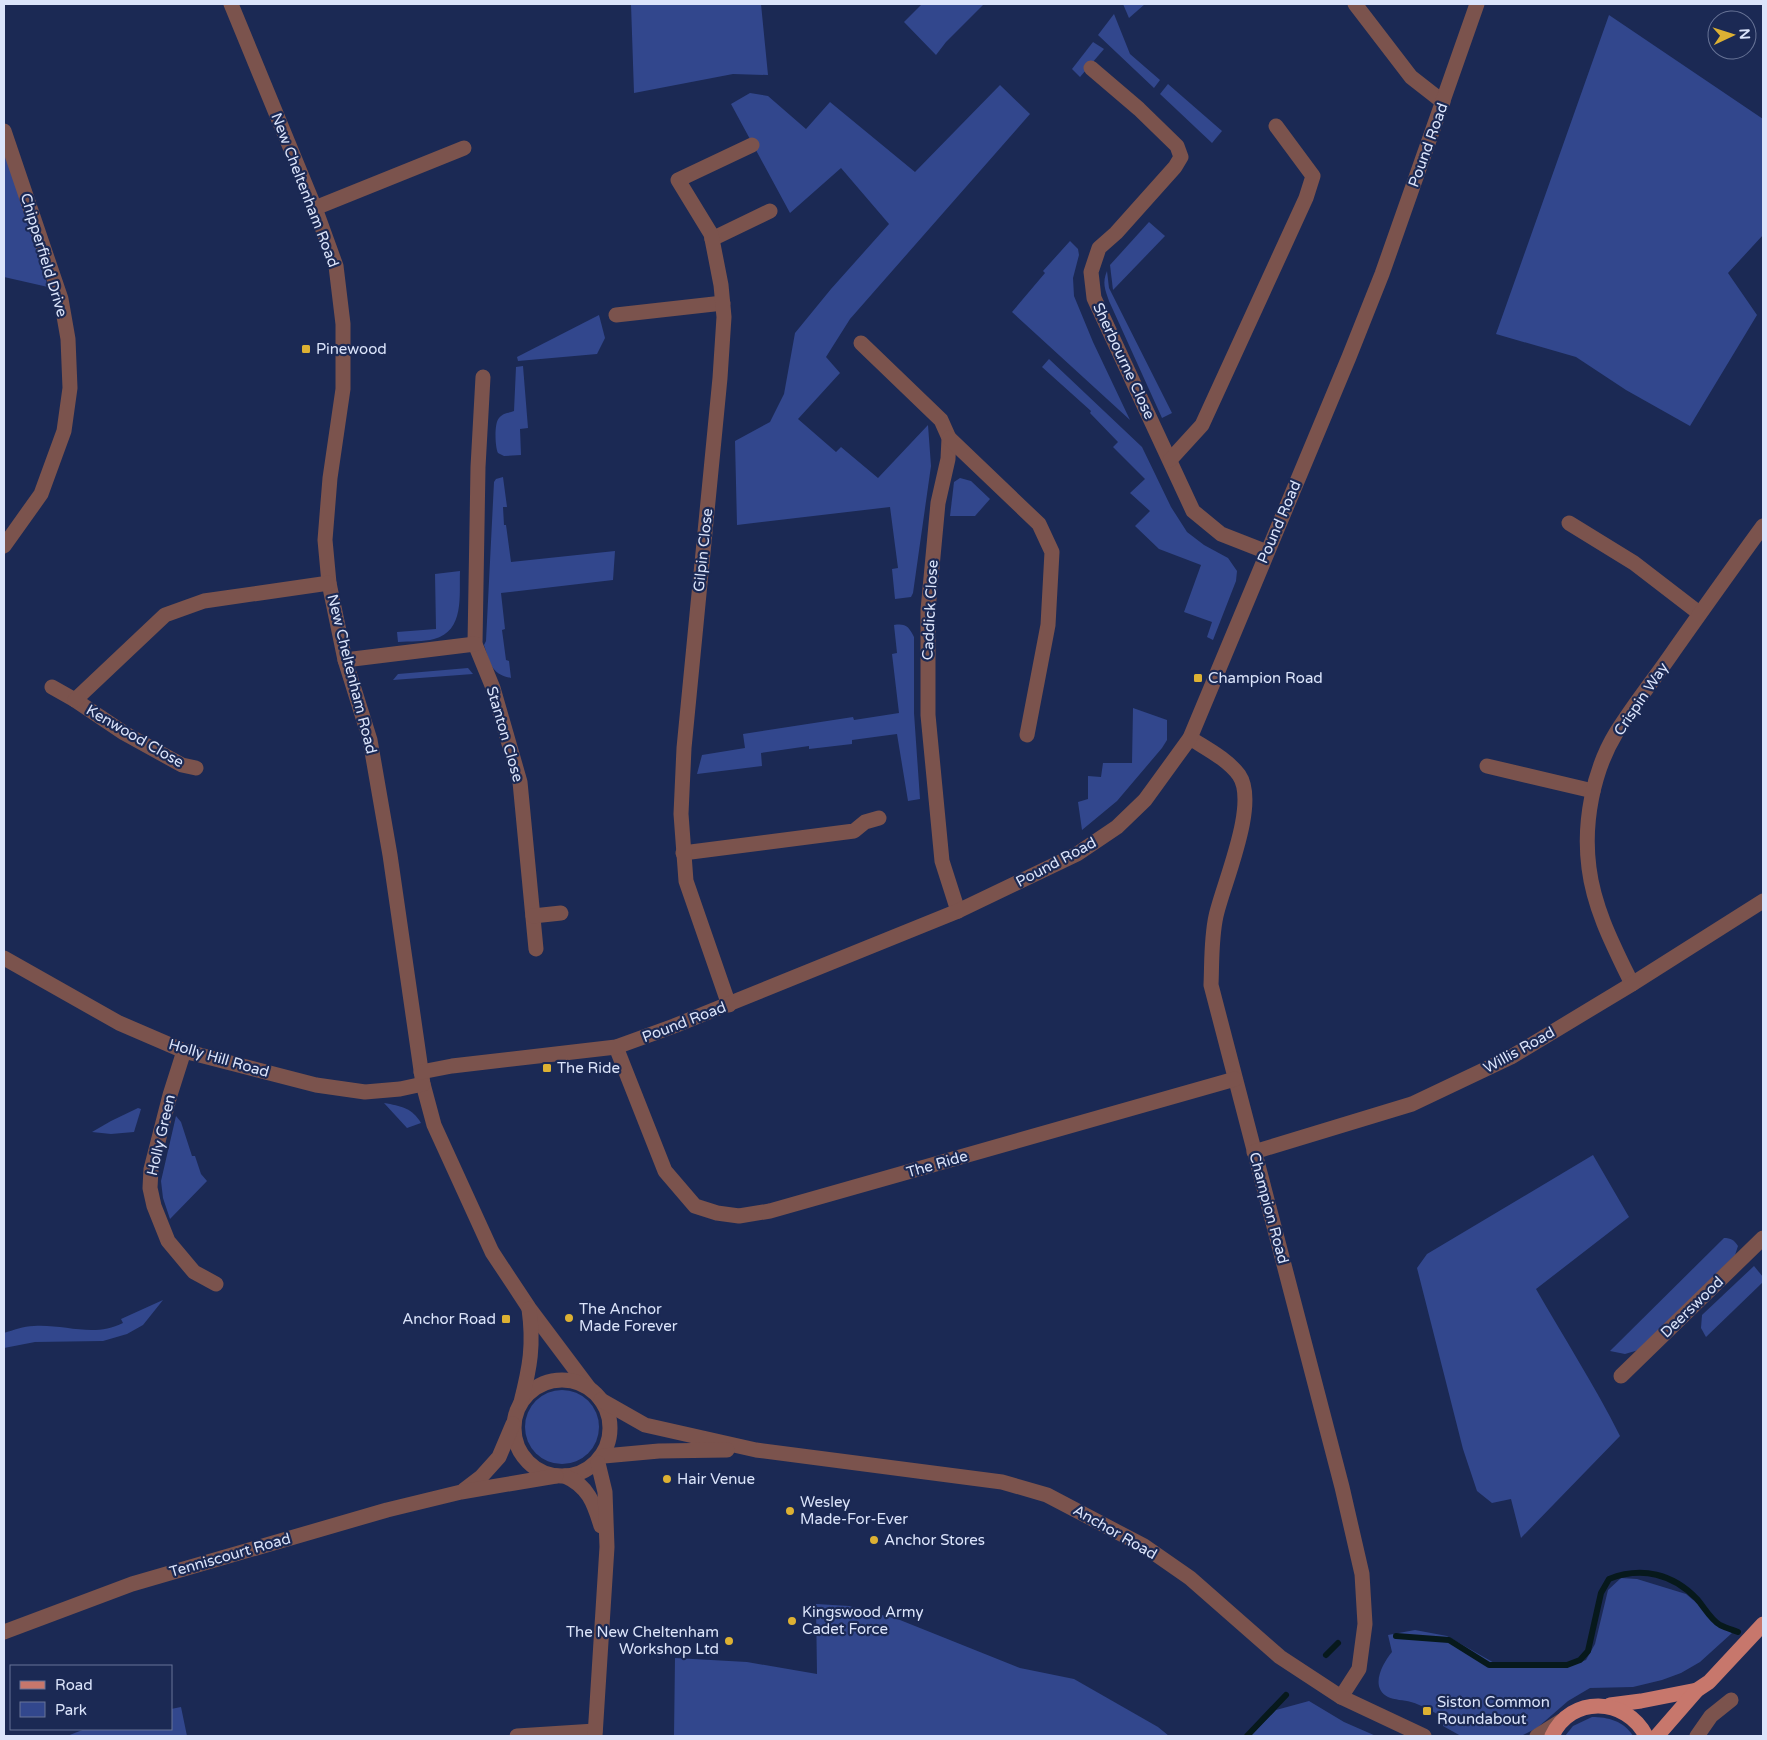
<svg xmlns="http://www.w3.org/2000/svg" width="1767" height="1740" viewBox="0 0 1767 1740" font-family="'Varela Round',sans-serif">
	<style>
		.green { fill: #32478d }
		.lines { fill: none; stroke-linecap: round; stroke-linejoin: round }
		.stream { stroke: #07191c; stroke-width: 6 }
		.minor { stroke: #7b534d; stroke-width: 15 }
		.major { stroke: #c7776c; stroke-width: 15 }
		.poi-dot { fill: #ddb133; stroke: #1b2954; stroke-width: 2 }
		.labels { text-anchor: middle; stroke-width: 4.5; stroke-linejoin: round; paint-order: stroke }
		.street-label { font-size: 15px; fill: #dbe4fb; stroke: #1b2954 }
		.poi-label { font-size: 15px; fill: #dbe4fb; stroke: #1b2954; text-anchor: start }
	</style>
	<rect width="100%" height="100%" fill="#1b2954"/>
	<g class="green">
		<path d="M 631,4 L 761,4 L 768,75 L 733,74 L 634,93 Z"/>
		<path d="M 919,4 L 982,4 L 983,5 L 946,42 L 936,55 L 904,22 L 921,5 Z"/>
		<path d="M 1123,4 L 1145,4 L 1129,18 Z"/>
		<path d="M 1114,14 L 1130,54 L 1160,80 L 1154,88 L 1098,35 Z"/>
		<path d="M 1609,15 L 1763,119 L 1763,235 L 1728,273 L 1757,315 L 1690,426 L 1626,390 L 1576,357 L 1496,334 Z"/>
		<path d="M 1093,42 L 1104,49 L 1080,77 L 1072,69 Z"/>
		<path d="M 1168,84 L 1222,131 L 1212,143 L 1160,94 Z"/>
		<path d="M 1000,85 L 1030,114 L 850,319 L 826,357 L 840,373 L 798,419 L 836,452 L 841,447 L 878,478 L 928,425 L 931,466 L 913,593 L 911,597 L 895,599 L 892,569 L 898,568 L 890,507 L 737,525 L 735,441 L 770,422 L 784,394 L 795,333 L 831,289 L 889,224 L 841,168 L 790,213 L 731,104 L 750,93 L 768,96 L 806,129 L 830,102 L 915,172 Z"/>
		<path d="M 4,144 L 48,287 L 4,277 Z"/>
		<path d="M 1149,222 L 1165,236 L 1113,290 L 1110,265 Z"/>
		<path d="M 1070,241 L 1078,249 L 1079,255 L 1073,278 L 1074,296 L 1093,342 L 1130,420 L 1012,312 L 1045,273 L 1043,271 Z"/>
		<path d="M 1107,271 L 1109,288 L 1172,413 L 1162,418 L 1109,301 C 1105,289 1102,283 1107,271 Z"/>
		<path d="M 599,315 L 605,338 L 597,354 L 518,361 L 517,357 Z"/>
		<path d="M 1049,359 L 1142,447 L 1171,507 L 1187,532 L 1204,545 L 1228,558 L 1237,571 L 1236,581 L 1213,640 L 1207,637 L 1212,622 L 1184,612 L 1201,565 L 1159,549 L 1135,526 L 1150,511 L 1130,493 L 1145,479 L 1113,447 L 1118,442 L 1090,413 L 1091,411 L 1042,367 Z"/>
		<path d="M 523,366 L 528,428 L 520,429 L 521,455 L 504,456 L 498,453 C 495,447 494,423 499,418 C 503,413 509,413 514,411 L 516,367 Z"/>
		<path d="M 503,477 L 507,507 L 503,507 L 504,525 L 506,525 L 511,562 L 615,551 L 613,580 L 501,593 L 505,629 L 502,630 L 506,660 L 509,661 L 511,678 C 491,674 490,663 484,645 L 486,641 L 494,482 L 496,479 Z"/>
		<path d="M 960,478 L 971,481 L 990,499 L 975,516 L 950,516 L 954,482 Z"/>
		<path d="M 460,571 C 459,595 465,631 434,639 C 424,642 410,641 398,642 L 397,632 L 436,629 L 435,574 Z"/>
		<path d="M 894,625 C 906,623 909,627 914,637 L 914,713 L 920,799 L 908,801 L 897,734 L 852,740 L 852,744 L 809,749 L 809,746 L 761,753 L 762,766 L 697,774 L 702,755 L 745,748 L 743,734 L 853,717 L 854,720 L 899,713 L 892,654 L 897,653 Z"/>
		<path d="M 468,668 L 473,674 L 393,680 L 398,674 Z"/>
		<path d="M 1133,708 L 1167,720 L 1167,740 L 1162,748 L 1117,801 L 1082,830 L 1078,802 L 1088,799 L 1088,776 L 1101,777 L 1103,763 L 1132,763 Z"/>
		<path d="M 384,1103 C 401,1106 412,1108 421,1123 L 407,1128 Z"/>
		<path d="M 138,1108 L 141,1109 L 134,1132 L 111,1134 L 92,1132 L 111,1121 Z"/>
		<path d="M 176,1116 L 181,1122 L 192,1156 L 195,1156 L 201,1174 L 207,1181 L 170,1219 L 163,1198 L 161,1181 Z"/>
		<path d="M 1593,1155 L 1629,1217 L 1536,1289 C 1564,1338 1595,1386 1620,1436 L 1521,1538 L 1511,1499 L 1492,1503 L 1477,1491 L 1463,1449 L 1417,1268 L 1427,1254 Z"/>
		<path d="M 1724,1238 C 1731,1238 1734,1240 1738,1246 L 1735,1255 L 1642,1349 L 1625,1354 L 1610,1351 Z"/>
		<path d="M 1754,1266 L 1763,1277 L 1763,1282 L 1706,1337 L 1701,1328 L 1702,1315 Z"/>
		<path d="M 163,1300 L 143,1325 L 127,1334 L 103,1341 L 35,1342 L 4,1348 L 4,1333 C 14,1330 23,1326 34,1326 C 65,1324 94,1338 123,1323 L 121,1319 Z"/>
		<circle cx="562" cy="1427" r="37"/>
		<path d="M 1621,1578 L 1637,1579 L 1686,1594 L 1732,1633 L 1700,1662 L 1681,1673 L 1662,1680 L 1633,1687 L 1590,1688 L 1568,1701 L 1537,1728 L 1521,1736 L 1461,1736 L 1443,1726 L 1443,1717 C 1433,1712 1422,1705 1411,1702 C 1404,1700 1394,1700 1388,1697 C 1369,1687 1383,1663 1392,1652 L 1388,1635 L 1415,1630 L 1447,1636 L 1496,1664 L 1575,1664 L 1586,1660 L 1595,1644 L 1608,1590 Z"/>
		<path d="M 816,1604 L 849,1606 L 900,1620 L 1020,1668 L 1074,1679 L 1158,1727 L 1169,1736 L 674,1736 L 675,1658 L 747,1662 L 817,1674 Z"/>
		<path d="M 1309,1701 L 1344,1722 L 1376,1736 L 1250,1736 L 1276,1710 Z"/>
		<path d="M 181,1707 L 187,1736 L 67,1736 L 85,1729 L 171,1729 L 171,1709 Z"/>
		<path d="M 1592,1717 C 1608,1717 1624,1721 1633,1736 L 1565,1736 L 1573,1726 Z"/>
	</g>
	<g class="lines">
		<g class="stream">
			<path d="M 1396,1636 L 1449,1640 L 1489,1665 L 1567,1665 L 1580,1660 L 1588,1651 L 1601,1593 L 1609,1579 C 1642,1566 1673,1574 1697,1599 C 1704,1607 1711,1620 1720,1625 C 1726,1628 1733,1630 1738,1632"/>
			<path d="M 1326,1655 L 1338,1643"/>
			<path d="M 1247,1736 L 1286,1695"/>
		</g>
		<g class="minor">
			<path d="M 231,4 L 315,208 L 336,266 L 343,324 L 343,389 L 330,478 L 325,540 L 329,583 L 345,660 L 370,740 L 390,855 L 423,1084 L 434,1125 L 492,1252 L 529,1308 L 589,1388"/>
			<path d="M 1355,4 L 1411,77 L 1443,102"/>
			<path d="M 1091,68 L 1139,109 L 1177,146 L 1181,157 L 1175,167 L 1116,233 L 1099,248 L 1091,272 L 1094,298 L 1193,511 L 1221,534 L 1267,552"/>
			<path d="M 4,131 L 61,299 L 68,339 L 70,388 L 64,431 L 41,494 L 4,546"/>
			<path d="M 315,208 L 464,148"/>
			<path d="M 712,239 L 770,211"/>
			<path d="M 616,315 L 723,303"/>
			<path d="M 861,343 L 941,420 L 949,438 L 948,459 L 938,503 L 928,610 L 928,715 L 942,861 L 958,911"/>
			<path d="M 483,377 L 478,467 L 475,644 L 493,688 L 520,782 L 536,949"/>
			<path d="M 949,438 L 1039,524 L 1052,552 L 1048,625 L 1027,735"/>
			<path d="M 1170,460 L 1202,425 L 1306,198 L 1313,176 L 1276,126"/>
			<path d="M 1569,523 L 1634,563 L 1699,613"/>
			<path d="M 345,660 L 475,644"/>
			<path d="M 52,687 L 75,700 L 124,733 L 182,765 L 196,768"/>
			<path d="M 75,700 L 165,615 L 204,601 L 329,583"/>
			<path d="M 1190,738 C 1207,749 1227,759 1239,775 C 1259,804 1223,884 1216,916 C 1211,939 1212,962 1211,985 L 1342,1487 L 1362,1574 L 1365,1624 L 1359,1669 L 1341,1697"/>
			<path d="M 1487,766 L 1593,791"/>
			<path d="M 683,853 L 854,831 L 865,822 L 879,818"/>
			<path d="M 533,916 L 561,913"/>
			<path d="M 4,958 L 119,1023 L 184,1051 L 316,1085 L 365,1092 L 400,1089 L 423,1084"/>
			<path d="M 1632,984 C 1614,947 1594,909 1589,868 C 1583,823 1593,771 1616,733 C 1634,704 1656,677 1675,649 C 1704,608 1733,567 1763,526"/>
			<path d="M 729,1005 L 686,881 L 681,814 L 684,748 L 720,378 L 724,317 L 721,285 L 712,239 L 711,234 L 678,180 L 752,145"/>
			<path d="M 616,1047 L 665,1171 L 695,1206 L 717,1213 L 739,1216 L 770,1211 L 1235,1079"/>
			<path d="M 184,1051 L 170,1095 L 151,1169 L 150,1188 L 154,1206 L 168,1241 L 194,1272 L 216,1284"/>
			<path d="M 421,1072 L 452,1066 L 616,1047 L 674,1026 L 958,911 L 1077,854 L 1117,827 L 1145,800 L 1190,738 L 1349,357 L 1382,274 L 1477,4"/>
			<path d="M 1254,1152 L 1412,1104 L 1511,1057 L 1632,984 L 1763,901"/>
			<path d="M 1621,1376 L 1763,1238"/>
			<circle cx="562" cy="1428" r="48"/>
			<path d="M 601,1400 L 645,1425 L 756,1450 L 1002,1482 L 1047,1495 L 1144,1546 L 1190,1578 L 1280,1657 L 1341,1697 L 1424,1736"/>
			<path d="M 521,1402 C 530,1367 534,1345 529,1309"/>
			<path d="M 604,1456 L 659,1451 L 727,1450"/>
			<path d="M 565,1476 C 588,1486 594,1503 601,1526"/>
			<path d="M 464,1490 L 481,1477 L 499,1457 L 513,1424"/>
			<path d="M 4,1632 L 132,1584 L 387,1510 L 461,1492 L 556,1476"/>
			<path d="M 517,1736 L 595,1731"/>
			<path d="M 595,1736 L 607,1547 L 605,1492 L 598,1463"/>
			<path d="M 1537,1736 L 1561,1721"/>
			<path d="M 1697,1736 L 1711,1716 L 1731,1700"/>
		</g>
		<g class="major">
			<path d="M 1610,1705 L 1641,1701 L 1697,1690"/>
			<path d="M 1552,1736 C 1571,1695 1626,1697 1646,1736"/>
			<path d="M 1657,1736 L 1697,1690 L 1709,1682 L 1763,1624"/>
		</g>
	</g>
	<g class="poi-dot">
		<rect x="301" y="344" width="10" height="10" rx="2.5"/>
		<rect x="1193" y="673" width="10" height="10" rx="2.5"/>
		<rect x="542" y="1063" width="10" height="10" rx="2.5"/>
		<circle cx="569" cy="1318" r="5"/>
		<rect x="501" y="1314" width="10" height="10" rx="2.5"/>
		<circle cx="667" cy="1479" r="5"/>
		<circle cx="790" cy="1511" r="5"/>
		<circle cx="874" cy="1540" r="5"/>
		<circle cx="792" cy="1621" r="5"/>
		<circle cx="729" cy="1641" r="5"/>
		<rect x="1422" y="1706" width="10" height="10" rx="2.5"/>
	</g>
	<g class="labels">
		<g class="street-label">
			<text transform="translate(1428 145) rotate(-70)" y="5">Pound Road</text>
			<text transform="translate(305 190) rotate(69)" y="5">New Cheltenham Road</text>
			<text transform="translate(44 255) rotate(73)" y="5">Chipperfield Drive</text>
			<text transform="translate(1124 361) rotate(65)" y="5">Sherbourne Close</text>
			<text transform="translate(1279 522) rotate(-67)" y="5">Pound Road</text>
			<text transform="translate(703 550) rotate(-84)" y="5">Gilpin Close</text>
			<text transform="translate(930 610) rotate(-87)" y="5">Caddick Close</text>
			<text transform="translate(352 674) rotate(76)" y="5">New Cheltenham Road</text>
			<text transform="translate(1641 699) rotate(-56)" y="5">Crispin Way</text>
			<text transform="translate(505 734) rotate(74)" y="5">Stanton Close</text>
			<text transform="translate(135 736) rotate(30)" y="5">Kenwood Close</text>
			<text transform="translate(1056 862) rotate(-28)" y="5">Pound Road</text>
			<text transform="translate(684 1022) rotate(-21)" y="5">Pound Road</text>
			<text transform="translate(1519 1050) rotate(-29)" y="5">Willis Road</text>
			<text transform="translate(219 1058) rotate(16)" y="5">Holly Hill Road</text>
			<text transform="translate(161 1135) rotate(-77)" y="5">Holly Green</text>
			<text transform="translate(937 1164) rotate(-16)" y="5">The Ride</text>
			<text transform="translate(1269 1208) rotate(75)" y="5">Champion Road</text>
			<text transform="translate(1692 1307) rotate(-44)" y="5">Deerswood</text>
			<text transform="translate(1115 1532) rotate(30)" y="5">Anchor Road</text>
			<text transform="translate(230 1555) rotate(-16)" y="5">Tenniscourt Road</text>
		</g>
		<g class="poi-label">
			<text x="316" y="354">Pinewood</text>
			<text x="1208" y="683">Champion Road</text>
			<text x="557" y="1073">The Ride</text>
			<text x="579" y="1314">The Anchor<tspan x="579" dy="17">Made Forever</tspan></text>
			<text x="496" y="1324" text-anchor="end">Anchor Road</text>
			<text x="677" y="1484">Hair Venue</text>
			<text x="800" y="1507">Wesley<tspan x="800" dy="17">Made-For-Ever</tspan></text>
			<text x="884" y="1545">Anchor Stores</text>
			<text x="802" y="1617">Kingswood Army<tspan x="802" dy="17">Cadet Force</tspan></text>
			<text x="719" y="1637" text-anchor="end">The New Cheltenham<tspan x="719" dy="17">Workshop Ltd</tspan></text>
			<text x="1437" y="1707">Siston Common<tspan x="1437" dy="17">Roundabout</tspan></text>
		</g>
	</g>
	<rect width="1767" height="1740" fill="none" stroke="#dbe4fb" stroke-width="10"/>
	<rect x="10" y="1665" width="162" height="65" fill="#1b2954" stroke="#687497"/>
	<rect x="20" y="1681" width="25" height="8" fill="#c7776c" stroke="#687497"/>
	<text x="55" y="1690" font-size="15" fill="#dbe4fb">Road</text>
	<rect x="20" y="1702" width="25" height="15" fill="#32478d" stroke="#687497"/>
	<text x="55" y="1715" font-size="15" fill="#dbe4fb">Park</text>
	<g transform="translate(1732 35) rotate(86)"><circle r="24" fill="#1b2954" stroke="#687497"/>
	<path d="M0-4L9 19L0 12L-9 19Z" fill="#ddb133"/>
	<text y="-8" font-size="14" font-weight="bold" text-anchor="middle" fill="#dbe4fb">N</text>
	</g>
</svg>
